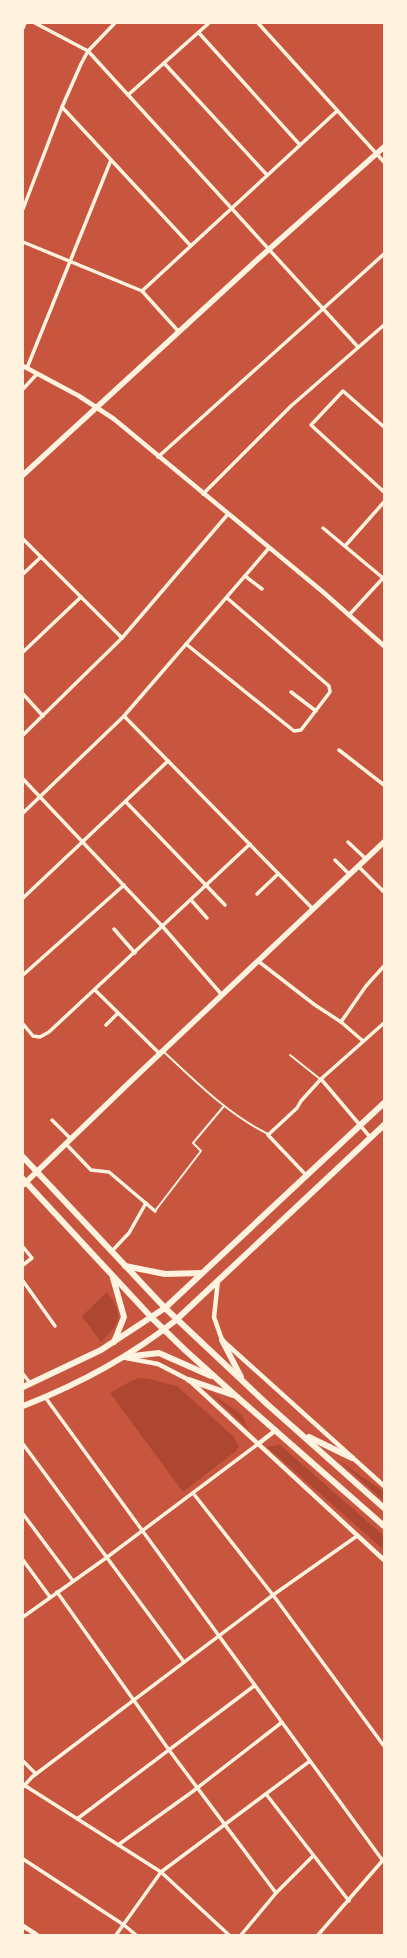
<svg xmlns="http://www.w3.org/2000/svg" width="407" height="1958" viewBox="0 0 407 1958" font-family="Georgia,serif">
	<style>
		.green { fill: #ae4732 }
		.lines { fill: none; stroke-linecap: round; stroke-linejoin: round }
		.service { stroke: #fff3e0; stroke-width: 2 }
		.minor { stroke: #fff3e0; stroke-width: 3.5 }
		.tertiary { stroke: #fff3e0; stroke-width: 4.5 }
		.secondary { stroke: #fff3e0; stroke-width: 5.5 }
		.primary { stroke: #fff3e0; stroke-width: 6 }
		.trunk { stroke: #fff3e0; stroke-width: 6 }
	</style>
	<rect width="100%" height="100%" fill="#c8553d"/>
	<g class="green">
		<path d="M 107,1292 C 124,1314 121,1323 101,1342 L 82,1316 Z"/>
		<path d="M 139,1378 L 149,1379 L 177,1386 L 233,1436 L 239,1446 L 236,1451 L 183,1492 L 110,1393 L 131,1381 Z"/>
		<path d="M 208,1391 L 242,1415 L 248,1429 Z"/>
		<path d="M 280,1445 L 384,1536 L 384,1550 L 267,1447 Z"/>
		<path d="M 338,1460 L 381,1490 L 384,1492 L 384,1501 Z"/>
	</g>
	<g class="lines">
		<g class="service">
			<path d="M 164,1052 C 195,1081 229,1115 268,1134"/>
			<path d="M 290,1055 L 320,1079"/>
			<path d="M 155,1211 L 201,1151 L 193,1143 L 224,1106"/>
		</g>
		<g class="minor">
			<path d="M 35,23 L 88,51 L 358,347"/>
			<path d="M 258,23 L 384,162"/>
			<path d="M 23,28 L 25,23"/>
			<path d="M 199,33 L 300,145"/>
			<path d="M 164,63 L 267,175"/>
			<path d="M 128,95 L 209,23"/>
			<path d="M 62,107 L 190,245"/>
			<path d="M 23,209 L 62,107 L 81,64 L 88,51 L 115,23"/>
			<path d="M 23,242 L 142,291 L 179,332"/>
			<path d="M 142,291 L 337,111"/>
			<path d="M 27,368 L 111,160"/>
			<path d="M 23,389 L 37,374"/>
			<path d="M 384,427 L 343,391 L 311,425 L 384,492"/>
			<path d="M 158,457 L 384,254"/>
			<path d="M 203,494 L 291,406 L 384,325"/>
			<path d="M 323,528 L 383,578"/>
			<path d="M 23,539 L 122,638"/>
			<path d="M 345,546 L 384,502"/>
			<path d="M 23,574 L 41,557"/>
			<path d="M 245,576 L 262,589"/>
			<path d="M 349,615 L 384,577"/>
			<path d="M 186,644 L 294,731 L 301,730 L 330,692 L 329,686 L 227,598"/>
			<path d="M 23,652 L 81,597"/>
			<path d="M 291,692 L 316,711"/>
			<path d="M 23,694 L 43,716"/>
			<path d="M 124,716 L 313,909"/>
			<path d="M 23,735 L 122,638 L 228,514"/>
			<path d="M 339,750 L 384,785"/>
			<path d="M 23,779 L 163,927 L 222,995"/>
			<path d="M 126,802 L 225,905"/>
			<path d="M 23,813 L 124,716 L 269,548"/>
			<path d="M 348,842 L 366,859"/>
			<path d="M 335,860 L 349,874"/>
			<path d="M 358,866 L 384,892"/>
			<path d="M 257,894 L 278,874"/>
			<path d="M 23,898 L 168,761"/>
			<path d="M 191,900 L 207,918"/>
			<path d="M 114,929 L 135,953"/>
			<path d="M 258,961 L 315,1005 L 341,1022 L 363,1041"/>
			<path d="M 23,975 L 124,885"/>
			<path d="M 95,990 L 160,1054"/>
			<path d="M 341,1022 L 366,986 L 384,966"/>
			<path d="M 23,1024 L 33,1036 L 40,1037 L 49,1032 L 250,844"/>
			<path d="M 106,1025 L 118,1013"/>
			<path d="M 321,1079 L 370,1137"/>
			<path d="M 52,1120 L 71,1139"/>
			<path d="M 66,1144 L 91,1170 L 109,1172 L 155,1211"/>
			<path d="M 306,1175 L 268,1135 L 297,1108 L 301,1101 L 321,1079 L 384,1023"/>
			<path d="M 23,1247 L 32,1258 L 23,1265"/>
			<path d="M 111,1252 L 129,1233 L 146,1203"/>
			<path d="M 23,1281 L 55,1326"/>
			<path d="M 23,1374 L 31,1384"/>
			<path d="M 45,1397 L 383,1861"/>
			<path d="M 23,1444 L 184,1662"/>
			<path d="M 193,1493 L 273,1595 L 384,1746"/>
			<path d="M 23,1514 L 73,1581"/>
			<path d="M 23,1560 L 50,1597"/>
			<path d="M 57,1592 L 169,1750 L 276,1893"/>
			<path d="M 23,1617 L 106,1558 L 258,1444"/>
			<path d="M 23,1761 L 36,1774"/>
			<path d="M 24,1785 L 161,1872 L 229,1935"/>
			<path d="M 23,1787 L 32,1777 L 273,1595 L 357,1536"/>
			<path d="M 266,1794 L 349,1901"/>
			<path d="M 77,1819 L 254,1686"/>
			<path d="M 118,1845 L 192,1792 L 281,1723"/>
			<path d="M 23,1859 L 124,1925 L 136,1935"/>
			<path d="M 116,1935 L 161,1872 L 310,1761"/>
			<path d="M 241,1935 L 276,1893 L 313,1856"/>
			<path d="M 318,1935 L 383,1860"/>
		</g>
		<g class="tertiary">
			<path d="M 23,366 L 79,396 L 114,419 L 323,592 L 384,646"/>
			<path d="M 218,1280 L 214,1317 L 222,1340 L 384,1486"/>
			<path d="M 126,1358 L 158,1364 L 189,1380 L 384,1560"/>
			<path d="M 258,1444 L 276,1430"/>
			<path d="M 23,1926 L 37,1935"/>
		</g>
		<g class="secondary">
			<path d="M 23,475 L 257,260 L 384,147"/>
			<path d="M 23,1185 L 132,1080 L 384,842"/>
		</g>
		<g class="primary">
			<path d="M 23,1157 L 165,1308 L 384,1103"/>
			<path d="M 23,1179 L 152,1318"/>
			<path d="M 125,1266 L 165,1274 L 202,1273"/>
			<path d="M 113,1278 L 124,1317 L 114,1342"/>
			<path d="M 176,1320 L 384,1125"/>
		</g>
		<g class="trunk">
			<path d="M 152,1318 L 185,1350 L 236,1396 L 384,1526"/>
			<path d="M 222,1340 L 241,1377"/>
			<path d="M 124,1357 L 159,1353 L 211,1376"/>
			<path d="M 189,1380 L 233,1395"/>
			<path d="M 23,1387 L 101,1350 L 165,1308 L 267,1404 L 384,1508"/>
			<path d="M 23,1406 C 77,1385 131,1356 176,1320"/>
			<path d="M 309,1437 L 352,1458"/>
		</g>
	</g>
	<rect width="407" height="1958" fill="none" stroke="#fff3e0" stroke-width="48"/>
</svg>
